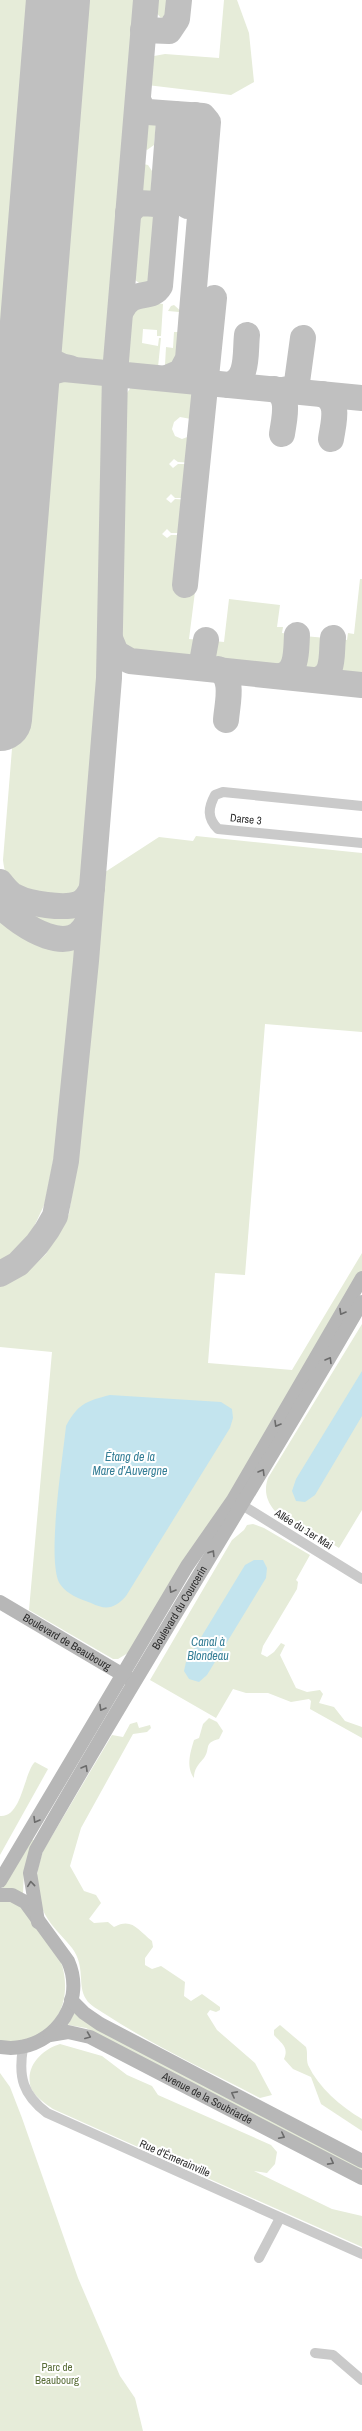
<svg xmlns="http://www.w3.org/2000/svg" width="362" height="2431" viewBox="0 0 362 2431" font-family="'Archivo Narrow',sans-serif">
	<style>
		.green { fill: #e6ecd9 }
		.water { fill: #c3e4ee }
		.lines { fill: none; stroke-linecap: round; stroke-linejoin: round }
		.taxiway { stroke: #c0c0c0; stroke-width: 26 }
		.runway { stroke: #c0c0c0; stroke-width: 64 }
		.street { stroke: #cacaca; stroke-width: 10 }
		.secondary { stroke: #b7b7b7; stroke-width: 14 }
		.oneway { stroke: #6b6b6b }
		.labels { text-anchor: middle; stroke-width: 4; stroke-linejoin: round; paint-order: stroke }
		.street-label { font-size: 11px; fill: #2d2d2d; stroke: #fff }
		.park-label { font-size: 11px; fill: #586c37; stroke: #fff }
		.water-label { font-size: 12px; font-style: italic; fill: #357e96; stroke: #fff }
	</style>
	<rect width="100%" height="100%" fill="#fff"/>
	<g class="green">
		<path d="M 0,0 L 44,0 L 0,552 Z"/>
		<path d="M 73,0 L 140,0 L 112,343 L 106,358 C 92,368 68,366 56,353 C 49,346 47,335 47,326 Z"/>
		<path d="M 152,0 L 174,0 C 173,10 171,14 161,18 L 154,10 Z"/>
		<path d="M 224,0 L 237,0 L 249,33 L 254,82 L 231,95 L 147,85 L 145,80 L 154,56 L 165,54 L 219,58 Z"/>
		<path d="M 145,119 L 152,119 L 156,124 L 154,145 L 147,150 L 140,145 L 142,123 Z"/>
		<path d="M 143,164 L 148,165 L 152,171 L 151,191 L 146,194 L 140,193 L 137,189 L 138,169 Z"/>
		<path d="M 147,212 L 155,212 L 159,218 L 155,236 L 158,237 L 157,257 L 154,258 L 153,266 L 155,268 L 154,282 L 151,286 L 146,288 L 135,280 L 130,266 L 133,228 L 136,220 Z"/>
		<path d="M 202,282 L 210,298 L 204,372 L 198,367 L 195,361 Z"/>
		<path d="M 150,302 L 163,304 L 161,336 L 157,336 L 157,330 L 143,329 L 142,343 L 158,346 L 159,338 L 161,338 L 158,367 L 156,370 L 133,365 L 129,362 L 127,316 L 136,306 Z"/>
		<path d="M 174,305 L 184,314 C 186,329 186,365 169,370 L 165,365 L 166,347 L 173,348 L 174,332 L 178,332 L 179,312 L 168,311 L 171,306 Z"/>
		<path d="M 72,375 C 89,376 105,376 110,396 L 106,638 L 87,881 C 85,887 83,892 77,896 C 64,904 23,897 12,886 C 6,878 4,869 3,860 L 39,415 C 42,394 49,379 72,375 Z"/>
		<path d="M 138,384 L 201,389 L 198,426 L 191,419 L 180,417 L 174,422 L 172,429 L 175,436 L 182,439 L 198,433 L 194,463 L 178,462 L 174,459 L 169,464 L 173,468 L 178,464 L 194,464 L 191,498 L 175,498 L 171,494 L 166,499 L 171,503 L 175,499 L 190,500 L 187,533 L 171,533 L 167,529 L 162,534 L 167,538 L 171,535 L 187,535 L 182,588 L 187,588 L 191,558 L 199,560 L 189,639 L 201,640 L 200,656 L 196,660 L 126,653 L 119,648 L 116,642 L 119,468 L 123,426 L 127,393 L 131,387 Z"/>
		<path d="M 360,579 L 362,579 L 362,676 L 337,674 L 340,639 L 347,640 L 348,633 L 354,634 Z"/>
		<path d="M 229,599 L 280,605 L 277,627 L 283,627 L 282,633 L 290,634 L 287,668 L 211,659 C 208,654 208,646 214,641 L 224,642 Z"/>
		<path d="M 304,636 L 326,638 L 322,672 L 301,670 Z"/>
		<path d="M 196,836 L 362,853 L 362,1032 L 265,1024 L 245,1275 L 215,1273 L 208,1363 L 292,1370 L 362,1253 L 362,1273 L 276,1421 L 128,1653 L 118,1659 L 113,1659 L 29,1610 L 52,1352 L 0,1347 L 0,1286 L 32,1267 L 46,1254 L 69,1214 L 77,1156 L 99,876 L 159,837 L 193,841 Z"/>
		<path d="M 15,903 C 34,910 61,905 77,917 L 79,924 C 66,946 20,920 11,904 Z"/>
		<path d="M 0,918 L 11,921 L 48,943 L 81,946 L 80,960 L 78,961 L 54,1157 L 45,1203 L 26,1244 L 10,1257 L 0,1262 Z"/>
		<path d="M 362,1324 L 362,1510 L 339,1548 L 318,1535 L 314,1539 C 293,1526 257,1509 268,1478 Z"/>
		<path d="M 253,1524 L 264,1528 L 310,1555 L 296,1580 L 298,1582 L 297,1589 L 263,1646 L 261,1654 L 267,1657 L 274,1652 L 281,1643 L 285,1645 L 280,1655 L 296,1688 L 307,1692 L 320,1690 L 323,1694 L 319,1703 L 334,1707 L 345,1721 L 362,1727 L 362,1738 L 310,1709 L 311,1701 L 309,1699 L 291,1702 L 268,1693 L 246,1693 L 233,1689 L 216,1718 L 150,1680 L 232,1540 L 244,1530 L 247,1525 Z"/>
		<path d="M 209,1718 L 217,1722 L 223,1731 L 219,1739 C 203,1743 211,1748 204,1758 C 198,1765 194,1769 194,1778 C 186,1767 190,1753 194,1740 L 199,1738 L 203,1724 Z"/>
		<path d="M 137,1722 L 139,1728 L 150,1725 L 151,1728 L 147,1732 L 133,1734 L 81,1828 L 70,1866 L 84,1891 L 96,1895 L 101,1903 L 89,1919 L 94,1923 L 108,1922 L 114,1927 C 132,1917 138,1930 152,1941 L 153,1947 L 145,1958 L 145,1965 L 152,1969 L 161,1966 L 185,1982 L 184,1996 L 191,2001 L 202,1994 L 220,2007 L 220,2010 L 216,2012 L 210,2010 L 207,2014 L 217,2030 L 255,2063 L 272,2095 L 260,2098 C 208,2071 154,2046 105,2014 C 99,2010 89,2005 86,1999 C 77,1985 86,1967 72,1948 C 66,1940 58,1933 52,1925 C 34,1901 33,1879 43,1851 L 112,1735 L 123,1737 L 130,1724 Z"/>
		<path d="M 35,1762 L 48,1769 L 0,1855 L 0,1816 C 22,1818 24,1772 35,1762 Z"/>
		<path d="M 30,1840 L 34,1840 L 24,1870 L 23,1894 L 1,1890 Z"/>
		<path d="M 0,1899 L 17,1900 L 61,1962 C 72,1994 61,2031 25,2041 C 17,2042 8,2041 0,2041 Z"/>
		<path d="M 74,2013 L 362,2166 L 362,2172 L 86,2028 L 68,2025 Z"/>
		<path d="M 280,2025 L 306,2047 C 308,2053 306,2059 308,2065 C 319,2088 340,2106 362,2119 L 362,2131 L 321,2104 L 311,2077 L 293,2069 L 284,2059 C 289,2047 282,2044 274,2035 L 274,2030 Z"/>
		<path d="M 60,2044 L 102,2056 L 127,2075 L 152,2086 L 158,2095 L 271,2145 L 277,2152 L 275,2164 L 267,2173 L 254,2171 L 332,2209 L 362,2216 L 362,2247 L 53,2109 C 46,2104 35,2097 31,2088 C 24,2066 43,2049 60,2044 Z"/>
		<path d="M 0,2073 L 10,2087 L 22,2118 L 78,2278 L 120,2376 L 135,2398 L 143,2431 L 0,2431 Z"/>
	</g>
	<g class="water">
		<path d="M 362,1371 L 362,1416 L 315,1495 L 305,1502 L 296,1501 L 292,1491 L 296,1479 Z"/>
		<path d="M 110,1395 L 221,1402 L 232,1409 L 233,1418 L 230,1428 L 126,1596 C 115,1608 107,1611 91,1603 C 81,1599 67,1595 60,1584 C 46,1562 63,1457 66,1426 C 78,1404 86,1401 110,1395 Z"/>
		<path d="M 254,1560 L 263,1560 L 267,1568 L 266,1578 L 207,1675 L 199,1682 L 189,1679 L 184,1671 L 186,1662 L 245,1565 Z"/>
	</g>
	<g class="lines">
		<g class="taxiway">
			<path d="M 143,30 L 169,31 L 177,19 L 179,0"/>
			<path d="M 138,100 L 142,108 L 148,112 L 203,116 L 208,122 L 188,359 L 181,372 L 167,378"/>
			<path d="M 156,204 L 161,202 L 163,197 L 169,120 L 175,114"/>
			<path d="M 188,206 L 183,203 L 183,198 L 189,121 L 195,115"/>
			<path d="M 121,311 C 132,287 151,302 160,286 L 166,216 L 164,208 L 158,204 L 138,203 L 128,213"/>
			<path d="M 33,314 C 33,341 41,363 70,368"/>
			<path d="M 229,385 C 249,380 245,352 247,335"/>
			<path d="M 274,389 C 291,396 284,419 282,434"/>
			<path d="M 283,390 L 293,388 L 297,382 L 303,338"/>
			<path d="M 322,394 C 341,401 333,424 331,439"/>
			<path d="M 25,415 C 28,391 38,373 64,369 L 362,398"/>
			<path d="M 185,585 L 214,298"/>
			<path d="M 111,641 L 116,653 L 130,661 L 362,685"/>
			<path d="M 195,667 L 202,662 L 206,640"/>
			<path d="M 218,669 C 235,678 227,704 226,720"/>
			<path d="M 281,676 C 298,672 296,649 297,635"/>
			<path d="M 317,680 C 335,676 331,653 333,638"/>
			<path d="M 0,882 C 5,888 9,894 16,897 C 29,904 64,909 78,904 C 85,901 89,895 92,888"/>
			<path d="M 0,905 C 20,926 75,962 89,918"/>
			<path d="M 0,1274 L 18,1264 L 37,1244 L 47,1230 L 55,1216 L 66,1161 L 86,961 L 109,678 L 115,373 L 146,0"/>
		</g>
		<path class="runway" d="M 0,719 L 58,0"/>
		<g class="street">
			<path d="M 362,806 L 223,792 L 215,795 C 208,808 207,818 218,829 L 362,843"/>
			<path d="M 237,1502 L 362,1579"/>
			<path d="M 23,2048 C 18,2077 23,2095 47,2113 L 362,2254"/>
			<path d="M 259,2258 L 280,2218"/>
			<path d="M 315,2353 L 333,2355 L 362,2380"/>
		</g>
		<g class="secondary">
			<path id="s1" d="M 0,1602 L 130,1679"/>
			<path d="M 0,1881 L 187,1566 L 233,1500 L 362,1278"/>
			<path d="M 0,1895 L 12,1895 L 25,1902 L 68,1961 C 88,2006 49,2055 0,2047"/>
			<path id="s2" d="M 38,1922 L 30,1873 L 36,1850 C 141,1665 256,1486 362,1302"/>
			<path d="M 71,2000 L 84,2013 L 100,2024 L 362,2161"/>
			<path id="s3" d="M 50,2035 L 68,2032 L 90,2037 L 362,2178"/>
		</g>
	</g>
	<defs><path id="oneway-chevron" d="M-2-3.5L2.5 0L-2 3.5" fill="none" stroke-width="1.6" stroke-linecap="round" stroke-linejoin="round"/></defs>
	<g class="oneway">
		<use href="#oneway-chevron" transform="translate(342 1312) rotate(120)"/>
		<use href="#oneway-chevron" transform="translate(329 1360) rotate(-59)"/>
		<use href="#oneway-chevron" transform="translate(277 1424) rotate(120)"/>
		<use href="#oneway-chevron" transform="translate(262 1472) rotate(-59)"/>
		<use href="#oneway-chevron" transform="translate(212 1553) rotate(-58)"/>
		<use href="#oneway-chevron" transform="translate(172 1590) rotate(121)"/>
		<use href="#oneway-chevron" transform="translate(102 1708) rotate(120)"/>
		<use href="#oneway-chevron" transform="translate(85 1768) rotate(-60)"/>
		<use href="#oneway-chevron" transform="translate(36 1820) rotate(121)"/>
		<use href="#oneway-chevron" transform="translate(31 1884) rotate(-96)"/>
		<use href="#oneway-chevron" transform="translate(88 2036) rotate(22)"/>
		<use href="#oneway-chevron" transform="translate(234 2094) rotate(-152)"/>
		<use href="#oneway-chevron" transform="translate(282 2136) rotate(27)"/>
		<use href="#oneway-chevron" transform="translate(331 2162) rotate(28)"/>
	</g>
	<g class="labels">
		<g class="street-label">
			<text transform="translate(246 819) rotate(6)" y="4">Darse 3</text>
			<text transform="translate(304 1529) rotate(32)" y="4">Allée du 1er Mai</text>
			<text dy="4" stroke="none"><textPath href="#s2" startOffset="355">Boulevard du Courcerin</textPath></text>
			<text dy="4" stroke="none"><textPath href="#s1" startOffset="78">Boulevard de Beaubourg</textPath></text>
			<text dy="4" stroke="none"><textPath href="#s3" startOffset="173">Avenue de la Soubriarde</textPath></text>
			<text transform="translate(175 2158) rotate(24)" y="4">Rue d'Émerainville</text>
		</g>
		<g class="park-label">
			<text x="57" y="2371">Parc de<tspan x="57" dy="13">Beaubourg</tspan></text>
		</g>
		<g class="water-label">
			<text x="130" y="1461">Étang de la<tspan x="130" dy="14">Mare d’Auvergne</tspan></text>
			<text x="208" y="1646">Canal à<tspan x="208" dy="14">Blondeau</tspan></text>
		</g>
	</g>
</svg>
